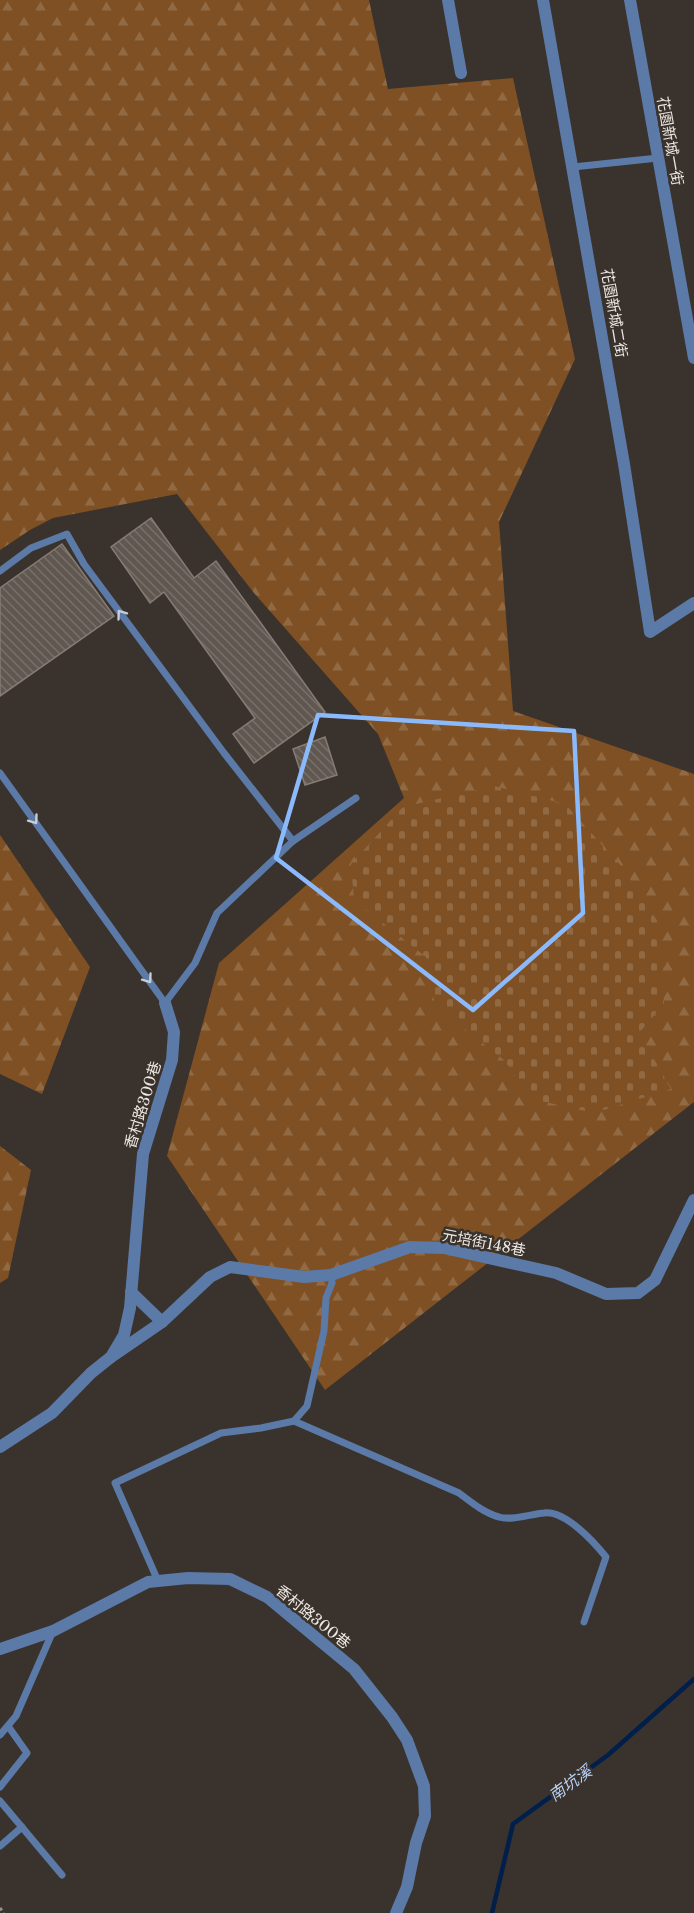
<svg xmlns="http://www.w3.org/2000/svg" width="694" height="1913" viewBox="0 0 694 1913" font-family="'Libre Baskerville','Noto Sans TC',serif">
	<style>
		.forest { fill: url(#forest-firs) }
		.cemetery { fill: url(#cemetery-stones) }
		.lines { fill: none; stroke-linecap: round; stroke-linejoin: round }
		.stream { stroke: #001f4b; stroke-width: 4.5 }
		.building { fill: url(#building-back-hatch); stroke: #857c74; stroke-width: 1.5 }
		.path { stroke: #97918c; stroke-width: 3; stroke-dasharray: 3 3; stroke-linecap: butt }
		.lane { stroke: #5b7aa7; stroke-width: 7 }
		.street { stroke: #5b7aa7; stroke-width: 12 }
		.oneway { stroke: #c8ccd4 }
		.marked { fill: none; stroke: #8bbafc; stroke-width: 4.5; stroke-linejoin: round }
		.labels { text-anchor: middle; stroke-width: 5; stroke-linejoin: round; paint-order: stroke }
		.street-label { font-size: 15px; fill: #ede8e3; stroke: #3a322c }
		.water-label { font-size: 16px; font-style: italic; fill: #b9d2f6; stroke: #3a322c }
	</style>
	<defs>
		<pattern id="forest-firs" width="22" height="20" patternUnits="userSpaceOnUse" patternTransform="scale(1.5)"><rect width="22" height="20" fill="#7f5023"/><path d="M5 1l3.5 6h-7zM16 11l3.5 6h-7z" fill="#916943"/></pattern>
		<pattern id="cemetery-stones" width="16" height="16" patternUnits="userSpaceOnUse" patternTransform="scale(1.5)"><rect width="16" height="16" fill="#7f5023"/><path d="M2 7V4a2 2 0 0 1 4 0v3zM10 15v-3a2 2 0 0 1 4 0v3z" fill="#916943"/></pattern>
		<pattern id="building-back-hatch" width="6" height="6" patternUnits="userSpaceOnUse" patternTransform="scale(1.5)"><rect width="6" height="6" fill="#605750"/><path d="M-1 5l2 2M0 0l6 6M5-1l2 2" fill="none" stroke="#776f69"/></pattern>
	</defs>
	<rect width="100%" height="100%" fill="#3a322c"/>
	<g class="forest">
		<path d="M 0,0 L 369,0 L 388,89 L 513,78 L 575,359 L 499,522 L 513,711 L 694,774 L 694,1102 L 325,1390 L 167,1156 L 219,963 L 404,798 L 378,734 L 254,593 L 177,494 L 53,518 L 30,530 L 0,550 Z"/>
		<path d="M 0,835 L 90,967 L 42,1094 L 0,1074 Z"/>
		<path d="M 0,1146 L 31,1170 L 8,1278 L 0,1283 Z"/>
	</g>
	<path class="cemetery" d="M 494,786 L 565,804 L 622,867 L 658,922 L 664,1003 L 639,1033 L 671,1089 L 594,1113 L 532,1099 L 504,1060 L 435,1006 L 426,957 L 354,900 L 351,864 L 403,807 Z"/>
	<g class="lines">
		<path class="stream" d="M 492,1913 L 513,1824 L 608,1755 L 694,1679"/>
	</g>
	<g class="building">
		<path d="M 151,518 L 194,578 L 216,561 L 325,712 L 254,763 L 233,734 L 255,718 L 164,592 L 150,603 L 111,547 Z"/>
		<path d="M 62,544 L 114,616 L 0,696 L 0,588 Z"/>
		<path d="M 325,737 L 337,775 L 305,785 L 293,749 Z"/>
	</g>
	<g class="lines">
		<path class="path" d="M 0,1908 L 4,1913"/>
		<g class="lane">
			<path d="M 573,167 L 658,158"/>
			<path d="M 0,571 L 31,548 L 67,534 L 84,564 L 224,753 L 293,841"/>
			<path d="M 0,773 L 165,1003 L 195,963 L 217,913 L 293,841 L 356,798"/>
			<path d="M 294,1421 L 459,1493 C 471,1502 484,1513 499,1517 C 511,1521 531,1514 544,1513 C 565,1510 594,1542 606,1557 L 584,1622"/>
			<path d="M 158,1581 L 115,1483 L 221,1433 L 261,1428 L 294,1421 L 307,1406 L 324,1331 L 326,1298 L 332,1283 L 331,1275"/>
			<path d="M 0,1735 L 16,1716 L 53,1631"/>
			<path d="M 0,1787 L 27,1753 L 8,1726"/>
			<path d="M 0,1801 L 62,1875"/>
			<path d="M 0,1846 L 22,1827"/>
		</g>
		<g class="street">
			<path d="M 448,0 L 461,73"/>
			<path d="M 543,0 L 624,464 L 650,632 L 694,603"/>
			<path d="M 630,0 L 694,358"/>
			<path d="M 131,1292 L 162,1322"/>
			<path d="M 111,1357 L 162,1322 L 210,1277 L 230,1267 L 304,1277 L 331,1275 L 410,1247 L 444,1248 L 556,1273 L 606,1294 L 638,1293 L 655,1280 L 694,1200"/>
			<path d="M 0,1447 L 52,1413 L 91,1373 L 111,1357 L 124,1335 L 130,1308 L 143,1154 L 172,1060 L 174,1032 L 165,1003"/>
			<path d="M 0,1649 L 53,1631 L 148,1582 L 188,1578 L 230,1579 L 267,1597 L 354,1669 L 392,1717 L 407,1740 L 424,1786 L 425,1816 L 416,1843 L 407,1887 L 396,1913"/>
		</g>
	</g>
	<defs><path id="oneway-chevron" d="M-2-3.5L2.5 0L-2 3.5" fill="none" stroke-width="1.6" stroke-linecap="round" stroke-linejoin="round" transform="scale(1.5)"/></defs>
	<g class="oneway">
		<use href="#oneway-chevron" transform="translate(121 614) rotate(-126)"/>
		<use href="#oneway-chevron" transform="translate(34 820) rotate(54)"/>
		<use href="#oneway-chevron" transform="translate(148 979) rotate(54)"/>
	</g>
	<path class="marked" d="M 318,715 L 574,731 L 583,913 L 473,1010 L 276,858 Z"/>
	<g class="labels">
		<g class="street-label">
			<text transform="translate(670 141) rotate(80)" y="5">花園新城一街</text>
			<text transform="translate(614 313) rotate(80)" y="5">花園新城二街</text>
			<text transform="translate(143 1105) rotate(-73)" y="5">香村路300巷</text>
			<text transform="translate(484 1243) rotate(11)" y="5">元培街148巷</text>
			<text transform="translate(313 1617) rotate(39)" y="5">香村路300巷</text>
		</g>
		<g class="water-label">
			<text transform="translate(570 1783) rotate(-36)" y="6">南坑溪</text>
		</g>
	</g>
</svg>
